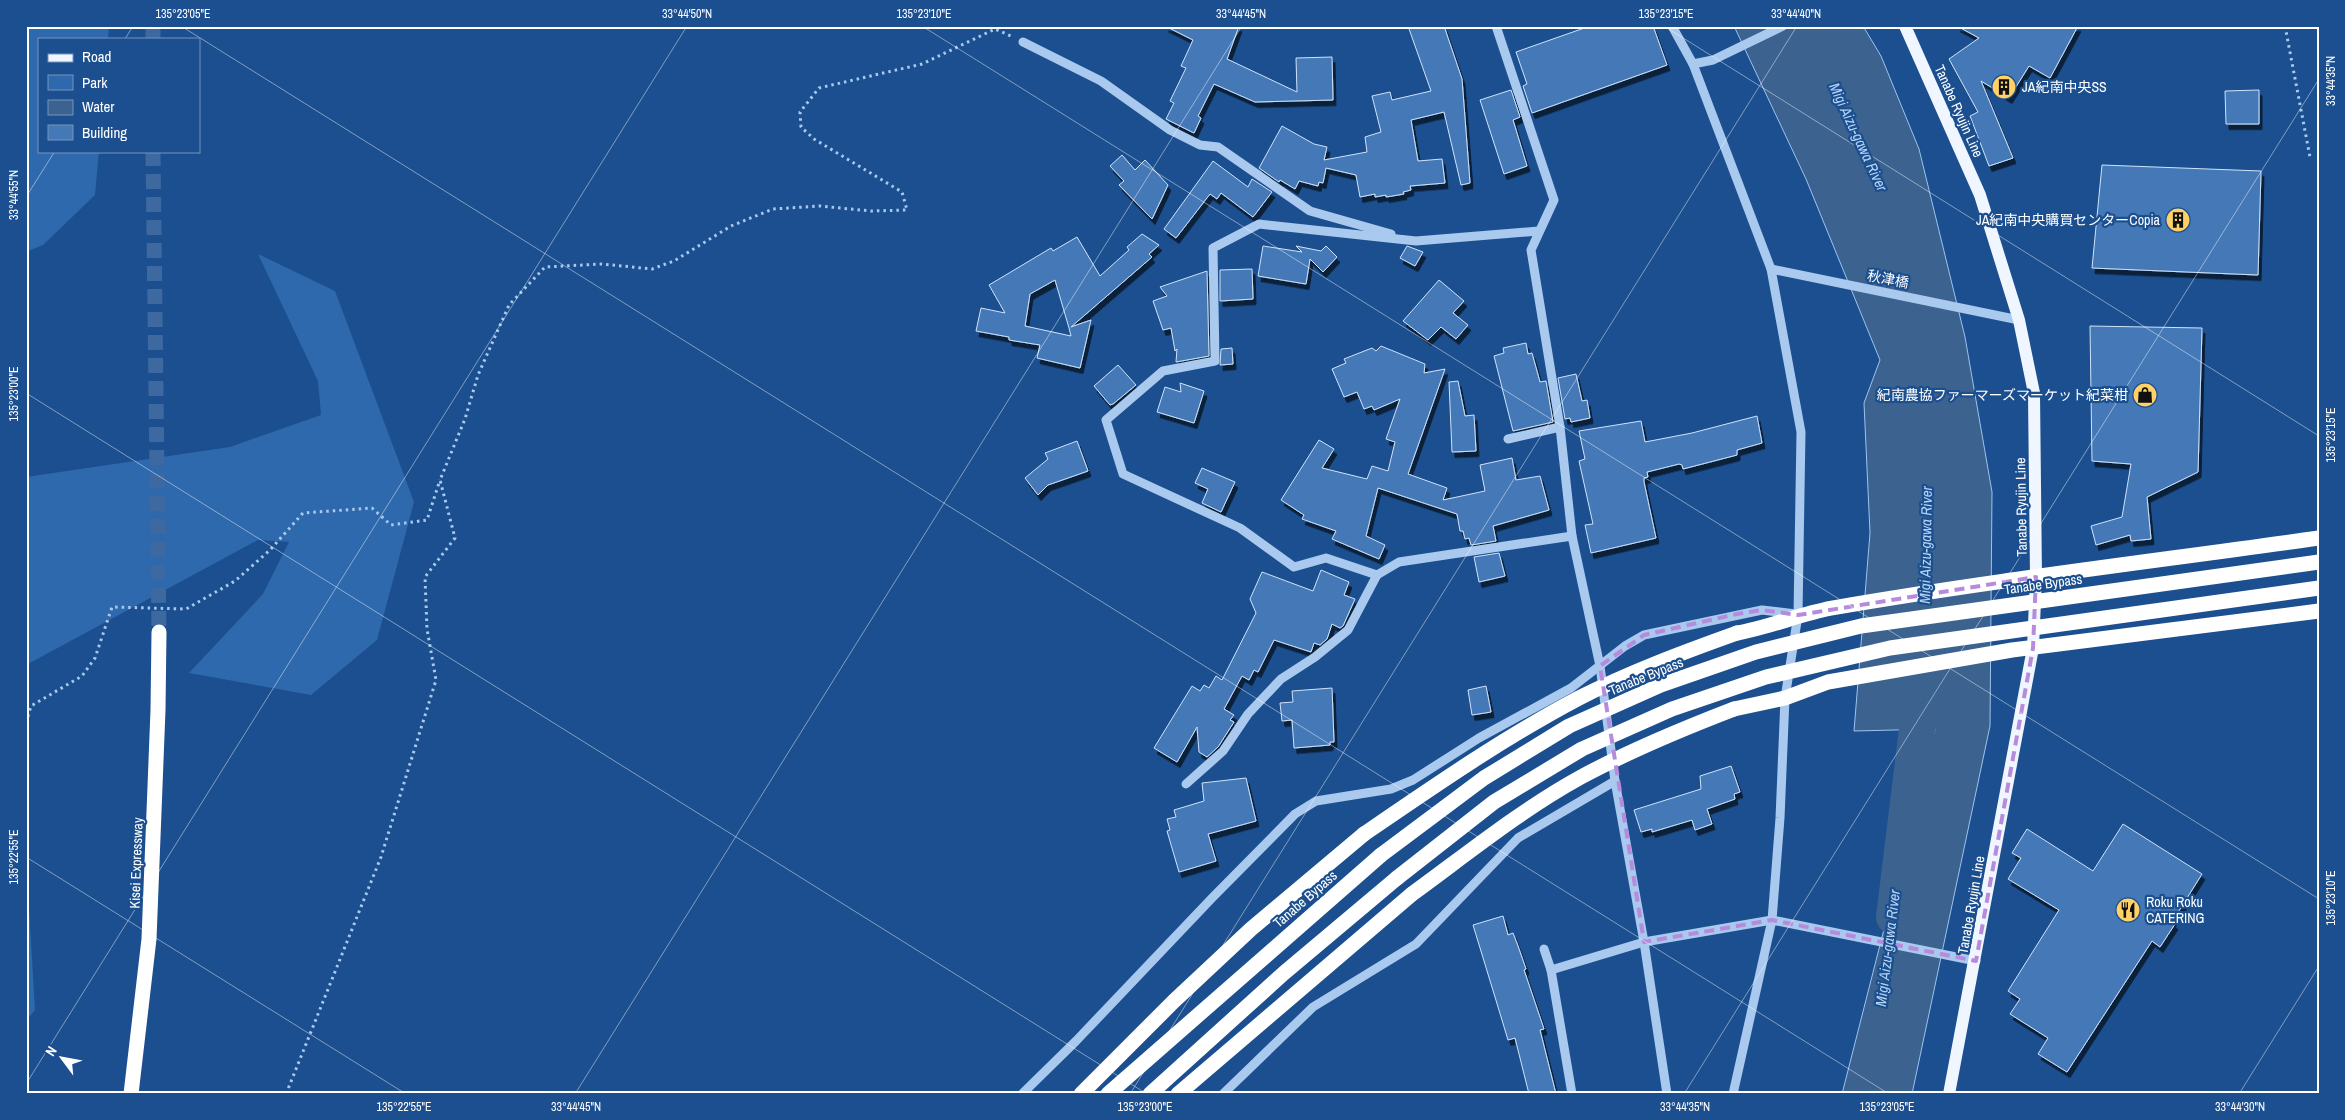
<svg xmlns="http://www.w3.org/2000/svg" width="2345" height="1120" viewBox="0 0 2345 1120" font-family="'Archivo Narrow','Noto Sans JP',sans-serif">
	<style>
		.green { fill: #2e69ad }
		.water { fill: #3c6290; stroke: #9cc4f0 }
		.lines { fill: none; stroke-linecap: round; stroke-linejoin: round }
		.river { stroke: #3c6290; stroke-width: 36 }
		.building { fill: #4478b7; stroke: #cfe3fa; fill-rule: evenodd; filter: url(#shadow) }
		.highway-tunnel { stroke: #3d69a0; stroke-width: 15; stroke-dasharray: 15 8; stroke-linecap: butt }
		.path { stroke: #a9c9ee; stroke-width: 3; stroke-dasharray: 2.5 4; stroke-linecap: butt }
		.minor { stroke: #a9c9ee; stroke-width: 9 }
		.major { stroke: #f0f6ff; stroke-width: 12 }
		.highway { stroke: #fff; stroke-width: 15 }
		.highway-bridge { stroke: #fff; stroke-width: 15 }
		.marked { fill: none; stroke: #b68bdc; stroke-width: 4; stroke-dasharray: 10 6; stroke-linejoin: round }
		.ticks { fill: none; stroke: #fff; stroke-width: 1; stroke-opacity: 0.45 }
		.labels { text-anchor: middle; stroke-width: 4.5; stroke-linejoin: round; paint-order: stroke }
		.poi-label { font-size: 14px; fill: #fff; stroke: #1b4f8f; text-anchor: start }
		.street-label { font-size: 14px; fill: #fff; stroke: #1b4f8f }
		.water-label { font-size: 15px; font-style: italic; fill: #b5d3f5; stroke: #1b4f8f }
		.neatline { fill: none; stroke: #fff; stroke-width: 2 }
		.ticks-label { font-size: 12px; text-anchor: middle; fill: #fff }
	</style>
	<defs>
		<filter id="shadow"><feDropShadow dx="3" dy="5.5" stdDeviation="0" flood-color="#0009"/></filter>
	</defs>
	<rect width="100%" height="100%" fill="#1b4f8f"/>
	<g class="green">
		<path d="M 26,26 L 109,26 L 108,39 L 39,39 L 39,151 L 99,151 L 95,195 L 43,245 L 26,252 Z"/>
		<path d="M 258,254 L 335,291 L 414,502 L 377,640 L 311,695 L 189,673 L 263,594 L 289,542 L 258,540 L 26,665 L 26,477 L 230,447 L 321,415 L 318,381 Z"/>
		<path d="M 26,904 L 29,906 L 35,1010 L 26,1021 Z"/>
	</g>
	<path class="water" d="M 1734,26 L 1863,26 L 1881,56 L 1919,149 L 1965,337 L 1992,492 L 1990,726 L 1912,1094 L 1842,1094 L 1935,729 L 1854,731 L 1870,533 L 1864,403 L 1880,360 L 1806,179 Z"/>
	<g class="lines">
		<path class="river" d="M 1894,917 L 1923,680"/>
	</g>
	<g class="building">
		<path d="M 1165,26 L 1239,26 L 1227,59 L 1297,92 L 1296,58 L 1332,57 L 1333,100 L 1255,102 L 1214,84 L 1198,116 L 1201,118 L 1194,133 L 1166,119 L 1174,103 L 1170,101 L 1186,68 L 1181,66 L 1193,40 Z"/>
		<path d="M 1408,26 L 1444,26 L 1462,79 L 1470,183 L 1461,185 L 1444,112 L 1411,120 L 1418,161 L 1442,159 L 1445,183 L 1410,186 L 1411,190 L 1403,192 L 1404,194 L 1386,197 L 1386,195 L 1375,197 L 1375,194 L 1360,197 L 1356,175 L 1326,168 L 1323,183 L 1319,182 L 1318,186 L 1299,181 L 1295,189 L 1280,180 L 1279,182 L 1259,168 L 1282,126 L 1314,144 L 1327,147 L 1324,160 L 1367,152 L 1365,137 L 1381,132 L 1372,96 L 1390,92 L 1392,100 L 1431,91 Z"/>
		<path d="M 1590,26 L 1653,26 L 1667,65 L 1532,113 L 1523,86 L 1527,84 L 1516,52 Z"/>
		<path d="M 1957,26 L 2078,26 L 2050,78 L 2029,66 L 2009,98 L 1981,81 L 2013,158 L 1989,166 L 1970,116 L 1978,112 L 1949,59 L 1979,38 Z"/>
		<path d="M 1511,90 L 1520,117 L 1513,120 L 1527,166 L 1504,174 L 1480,100 Z"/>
		<path d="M 2259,90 L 2259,124 L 2226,124 L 2225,91 Z"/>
		<path d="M 1122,155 L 1135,170 L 1145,160 L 1168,185 L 1152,219 L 1119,185 L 1124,181 L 1110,166 Z"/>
		<path d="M 1213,161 L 1248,187 L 1252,179 L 1272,192 L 1253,217 L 1221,193 L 1217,199 L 1210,194 L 1176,238 L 1164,229 Z"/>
		<path d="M 2102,165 L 2261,171 L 2258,275 L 2092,268 Z"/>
		<path d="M 1142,234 L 1159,245 L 1149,254 L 1152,257 L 1071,327 L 1091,320 L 1080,368 L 1037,358 L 1040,345 L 1009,340 L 1009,337 L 976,331 L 981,308 L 1005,313 L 989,285 L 1051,248 L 1053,251 L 1077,237 L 1100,276 L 1129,250 L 1127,247 ZM 1055,280 L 1069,328 L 1071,336 L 1025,326 L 1030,294 Z"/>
		<path d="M 1263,246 L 1302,252 L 1296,246 L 1321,251 L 1326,246 L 1337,257 L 1323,272 L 1310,259 L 1306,284 L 1258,276 Z"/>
		<path d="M 1407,246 L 1423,252 L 1415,266 L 1400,258 Z"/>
		<path d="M 1252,269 L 1253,299 L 1220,301 L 1220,270 Z"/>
		<path d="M 1207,271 L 1209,356 L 1176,362 L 1177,349 L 1175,351 L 1171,328 L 1163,330 L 1153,301 L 1167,296 L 1160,287 Z"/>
		<path d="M 1439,280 L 1464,301 L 1453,313 L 1468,325 L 1456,339 L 1441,327 L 1428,340 L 1403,321 Z"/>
		<path d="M 2090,326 L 2202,328 L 2198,472 L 2147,497 L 2151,539 L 2131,541 L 2130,535 L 2096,545 L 2091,526 L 2122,517 L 2131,464 L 2092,461 Z"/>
		<path d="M 1526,343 L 1528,354 L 1532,353 L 1540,382 L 1546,381 L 1553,422 L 1513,431 L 1494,356 L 1504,353 L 1503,348 Z"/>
		<path d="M 1381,346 L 1425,364 L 1424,373 L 1445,369 L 1408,474 L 1447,488 L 1443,500 L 1485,491 L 1480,465 L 1512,458 L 1516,480 L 1540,476 L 1549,510 L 1493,526 L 1496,541 L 1471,545 L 1469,538 L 1465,539 L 1463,531 L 1460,531 L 1457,514 L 1378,488 L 1366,536 L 1385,545 L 1379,559 L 1332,539 L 1336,531 L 1302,519 L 1304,515 L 1281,500 L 1319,440 L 1334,449 L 1322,468 L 1367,479 L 1372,466 L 1388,471 L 1395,442 L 1386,439 L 1400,399 L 1374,410 L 1372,406 L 1364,409 L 1357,392 L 1344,397 L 1332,369 L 1346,363 L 1344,359 L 1372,348 L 1376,351 Z"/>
		<path d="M 1232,348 L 1233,364 L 1220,365 L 1221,349 Z"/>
		<path d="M 1118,365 L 1136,385 L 1113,404 L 1110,405 L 1094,386 Z"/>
		<path d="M 1576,374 L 1582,401 L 1587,400 L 1590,418 L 1571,422 L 1570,418 L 1565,419 L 1558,378 Z"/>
		<path d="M 1458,381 L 1465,416 L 1474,415 L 1476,451 L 1452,452 L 1449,382 Z"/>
		<path d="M 1180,383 L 1204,391 L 1194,423 L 1157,412 L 1165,387 L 1181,392 Z"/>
		<path d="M 1757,416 L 1762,443 L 1737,450 L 1737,455 L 1683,469 L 1682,465 L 1679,464 L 1647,472 L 1648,477 L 1644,478 L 1644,482 L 1656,538 L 1591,553 L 1585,525 L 1593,524 L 1579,461 L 1585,459 L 1579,431 L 1641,421 L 1645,442 L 1692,433 Z"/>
		<path d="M 1077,441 L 1088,471 L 1048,485 L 1038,495 L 1025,478 L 1048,459 L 1045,453 Z"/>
		<path d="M 1202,468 L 1235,482 L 1221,512 L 1202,503 L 1208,489 L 1195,483 Z"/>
		<path d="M 1499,553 L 1505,576 L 1479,582 L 1474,557 Z"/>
		<path d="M 1321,570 L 1349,582 L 1344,595 L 1355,599 L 1343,626 L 1340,628 L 1332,624 L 1327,639 L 1320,645 L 1314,643 L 1311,652 L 1274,640 L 1258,672 L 1254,670 L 1249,680 L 1242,676 L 1224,709 L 1234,715 L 1230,720 L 1234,722 L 1218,747 L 1207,757 L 1199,752 L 1197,727 L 1177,762 L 1154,748 L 1192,686 L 1200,691 L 1204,685 L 1209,688 L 1216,676 L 1222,680 L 1256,613 L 1250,599 L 1262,572 L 1313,591 Z"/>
		<path d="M 1486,686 L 1491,712 L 1472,715 L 1468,690 Z"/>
		<path d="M 1332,688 L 1334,742 L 1330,742 L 1330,745 L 1294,748 L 1292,720 L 1282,721 L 1280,703 L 1293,702 L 1292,691 Z"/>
		<path d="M 1731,766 L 1740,792 L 1734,794 L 1735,799 L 1707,809 L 1712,824 L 1695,830 L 1692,820 L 1652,832 L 1652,829 L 1641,832 L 1634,810 L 1701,789 L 1700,776 Z"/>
		<path d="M 1246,778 L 1256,821 L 1208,834 L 1216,861 L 1179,872 L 1167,831 L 1170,830 L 1167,819 L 1176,817 L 1174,810 L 1204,801 L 1202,783 Z"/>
		<path d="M 2123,824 L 2202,874 L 2172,922 L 2175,924 L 2160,947 L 2152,941 L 2067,1072 L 2038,1054 L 2048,1038 L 2010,1014 L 2020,999 L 2008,991 L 2059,910 L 2008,879 L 2021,858 L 2012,853 L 2027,829 L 2093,871 Z"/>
		<path d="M 1503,916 L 1508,935 L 1513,933 L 1518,946 L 1526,969 L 1524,970 L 1544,1029 L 1540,1030 L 1556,1094 L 1529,1094 L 1515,1038 L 1508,1040 L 1495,997 L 1473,925 Z"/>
	</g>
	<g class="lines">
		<g class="highway-tunnel">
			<path d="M 153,39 L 153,26"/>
			<path d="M 153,151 L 159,632"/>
		</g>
		<g class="path">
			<path d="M 2285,26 L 2310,157"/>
			<path d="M 26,723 L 31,706 L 82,676 L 95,658 L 112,607 L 186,609 L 235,581 L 270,550 L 303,513 L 372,508 L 391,525 L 427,520 L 440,480"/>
			<path d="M 286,1094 L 381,857 L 436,680 L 427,629 L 425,577 L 455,538 L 440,480 L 465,419 L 478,375 L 509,305 L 545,267 L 602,264 L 652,269 L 674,261 L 731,226 L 773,209 L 820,206 L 871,211 L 907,210 L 902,192 L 814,139 L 801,127 L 800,112 L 819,88 L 922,64 L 995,29 L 1011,36"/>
		</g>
		<g class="minor">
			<path d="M 1496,26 L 1554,200 L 1531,250 L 1560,427 L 1572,536 L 1600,666 L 1615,781 L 1644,942 L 1667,1094"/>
			<path d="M 1672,26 L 1693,64 L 1771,269 L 1801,432 L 1798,615 L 1785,698 L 1780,818 L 1772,920 L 1733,1094"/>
			<path d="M 1023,42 L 1101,81 L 1170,130 L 1200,145 L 1218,147 L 1310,211 L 1391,234"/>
			<path d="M 1693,64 L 1713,60 L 1783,26"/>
			<path d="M 1539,231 L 1416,241 L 1259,224 L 1213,248 L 1215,361 L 1163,371 L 1106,420 L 1123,474 L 1240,528 L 1294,567 L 1326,558 L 1377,575 L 1399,562 L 1572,536"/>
			<path d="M 1771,269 L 2019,320"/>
			<path d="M 1508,439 L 1560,427"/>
			<path d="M 1186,784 L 1223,751 L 1248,714 L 1281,679 L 1315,657 L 1348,630 L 1377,575"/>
			<path d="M 1544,949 L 1551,970"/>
			<path d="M 1022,1094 L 1076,1041 L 1213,897 L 1295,814 L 1316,801 L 1391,789 L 1413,780 L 1479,738 L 1571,688 L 1625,646 L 1644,635 L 1762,610 L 1796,614"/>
			<path d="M 1223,1094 L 1313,1007 L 1416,944 L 1518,838 L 1615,781"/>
			<path d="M 1572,1094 L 1551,970 L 1644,942 L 1772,920 L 1976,961"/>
		</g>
		<path class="major" d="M 1905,26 L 1980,195 L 2019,320 L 2034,393 L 2036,577 L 2033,648 L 1949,1094"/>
		<g class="highway">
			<path d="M 1737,633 C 1770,627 1800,614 1832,608 C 1994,580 2156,561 2319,538"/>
			<path d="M 1734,709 L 1785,698 L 1828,682 L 2012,650 L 2319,611"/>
			<path d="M 131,1094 L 149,939 L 158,710 L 159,632"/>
			<path d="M 1081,1094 L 1174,1001 L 1251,929 L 1364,834"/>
			<path d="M 1108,1094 L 1381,855"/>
			<path d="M 1150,1094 L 1284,973 L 1397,878"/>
			<path d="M 1178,1094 L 1412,894"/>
		</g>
		<g class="highway-bridge">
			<path d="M 1364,834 C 1434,786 1505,737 1579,698 C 1630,672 1684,652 1737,633"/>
			<path d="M 1381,855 L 1484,778 L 1569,726 L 1661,685 L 1756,652 L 1861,626 L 2319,562"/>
			<path d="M 1397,878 L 1494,802 L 1582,749 L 1672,709 L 1766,677 L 1890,648 L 2319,588"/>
			<path d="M 1412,894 C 1467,854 1521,810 1581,777 C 1631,750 1682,729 1734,709"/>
		</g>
	</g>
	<path class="marked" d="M 2036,577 L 2033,648 L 1976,961 L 1772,920 L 1644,942 L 1600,666 L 1644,635 L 1737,614 L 1762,610 L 1798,615 Z"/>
	<path class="ticks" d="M 181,26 L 1889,1094M 922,26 L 2319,899M 1664,26 L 2319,436M 125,39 L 133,26M 26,197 L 55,151M 26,393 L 1147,1094M 26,857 L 406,1094M 26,1084 L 687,26M 575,1094 L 1242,26M 1130,1094 L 1797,26M 1684,1094 L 2319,79M 2239,1094 L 2319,966"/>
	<defs>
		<symbol id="building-disc" viewBox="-11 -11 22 22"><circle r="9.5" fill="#ffd166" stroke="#1b4f8f"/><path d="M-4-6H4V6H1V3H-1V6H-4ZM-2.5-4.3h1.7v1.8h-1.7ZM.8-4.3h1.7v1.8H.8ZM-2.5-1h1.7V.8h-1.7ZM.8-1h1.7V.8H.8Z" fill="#111"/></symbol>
		<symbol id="shop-disc" viewBox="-11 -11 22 22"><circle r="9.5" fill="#ffd166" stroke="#1b4f8f"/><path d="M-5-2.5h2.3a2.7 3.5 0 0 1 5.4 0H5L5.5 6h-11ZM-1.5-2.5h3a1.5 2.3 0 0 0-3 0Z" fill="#111"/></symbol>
		<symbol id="restaurant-disc" viewBox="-11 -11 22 22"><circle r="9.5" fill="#ffd166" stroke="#1b4f8f"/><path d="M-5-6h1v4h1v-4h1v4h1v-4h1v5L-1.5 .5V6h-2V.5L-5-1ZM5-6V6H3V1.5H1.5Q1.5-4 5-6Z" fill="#111"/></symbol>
	</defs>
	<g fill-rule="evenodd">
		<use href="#building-disc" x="1990" y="73" width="28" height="28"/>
		<use href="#building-disc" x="2164" y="206" width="28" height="28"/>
		<use href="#shop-disc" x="2131" y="381" width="28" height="28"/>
		<use href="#restaurant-disc" x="2114" y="896" width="28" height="28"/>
	</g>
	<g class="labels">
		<g class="poi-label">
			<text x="2022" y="92">JA紀南中央SS</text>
			<text x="2160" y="225" text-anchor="end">JA紀南中央購買センターCopia</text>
			<text x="2128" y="400" text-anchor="end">紀南農協ファーマーズマーケット紀菜柑</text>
			<text x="2146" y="907">Roku Roku<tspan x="2146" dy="16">CATERING</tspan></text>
		</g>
		<g class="street-label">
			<text transform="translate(1959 111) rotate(66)" y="5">Tanabe Ryujin Line</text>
			<text transform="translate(1888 279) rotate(11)" y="5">秋津橋</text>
			<text transform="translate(2021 507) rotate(-91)" y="5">Tanabe Ryujin Line</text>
			<text transform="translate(2043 584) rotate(-8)" y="5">Tanabe Bypass</text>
			<text transform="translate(1646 676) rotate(-22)" y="5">Tanabe Bypass</text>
			<text transform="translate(136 863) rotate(-88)" y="5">Kisei Expressway</text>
			<text transform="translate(1305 899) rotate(-41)" y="5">Tanabe Bypass</text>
			<text transform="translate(1971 905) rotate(-80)" y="5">Tanabe Ryujin Line</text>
		</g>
		<g class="water-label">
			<text transform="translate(1858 137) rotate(65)" y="5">Migi Aizu-gawa River</text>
			<text transform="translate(1926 545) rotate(-89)" y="5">Migi Aizu-gawa River</text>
			<text transform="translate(1888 948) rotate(-83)" y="5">Migi Aizu-gawa River</text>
		</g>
	</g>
	<rect width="2345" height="1120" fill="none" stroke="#1b4f8f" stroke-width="55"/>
	<rect x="38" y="38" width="162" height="115" fill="#1b4f8f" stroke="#7695bc"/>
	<rect x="48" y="54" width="25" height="8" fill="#f0f6ff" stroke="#7695bc"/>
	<text x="82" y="62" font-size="15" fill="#ffffff">Road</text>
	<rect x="48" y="75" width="25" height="15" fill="#2e69ad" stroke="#7695bc"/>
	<text x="82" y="88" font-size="15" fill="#ffffff">Park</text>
	<rect x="48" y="100" width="25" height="15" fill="#3c6290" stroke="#7695bc"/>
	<text x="82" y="112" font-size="15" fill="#ffffff">Water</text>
	<rect x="48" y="125" width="25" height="15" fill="#4478b7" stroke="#7695bc"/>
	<text x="82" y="138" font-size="15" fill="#ffffff">Building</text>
	<g transform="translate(62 1058) rotate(302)" stroke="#1b4f8f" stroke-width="4" paint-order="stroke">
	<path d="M0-4L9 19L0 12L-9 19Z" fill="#ffffff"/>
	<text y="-8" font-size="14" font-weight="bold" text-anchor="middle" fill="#ffffff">N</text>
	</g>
	<rect x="28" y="28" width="2290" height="1064" class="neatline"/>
	<g class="ticks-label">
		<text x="183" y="18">135°23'05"E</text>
		<text x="687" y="18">33°44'50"N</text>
		<text x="924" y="18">135°23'10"E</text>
		<text x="1241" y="18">33°44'45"N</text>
		<text x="1666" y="18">135°23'15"E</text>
		<text x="1796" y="18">33°44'40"N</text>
		<text transform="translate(2331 81) rotate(-90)" y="4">33°44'35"N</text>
		<text transform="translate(14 195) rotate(-90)" y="4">33°44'55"N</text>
		<text transform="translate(14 394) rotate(-90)" y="4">135°23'00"E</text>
		<text transform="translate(2331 435) rotate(-90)" y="4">135°23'15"E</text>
		<text transform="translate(14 857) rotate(-90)" y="4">135°22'55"E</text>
		<text transform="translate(2331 898) rotate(-90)" y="4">135°23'10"E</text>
		<text x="404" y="1111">135°22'55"E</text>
		<text x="576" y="1111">33°44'45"N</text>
		<text x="1145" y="1111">135°23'00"E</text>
		<text x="1685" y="1111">33°44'35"N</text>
		<text x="1887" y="1111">135°23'05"E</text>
		<text x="2240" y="1111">33°44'30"N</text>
	</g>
</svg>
